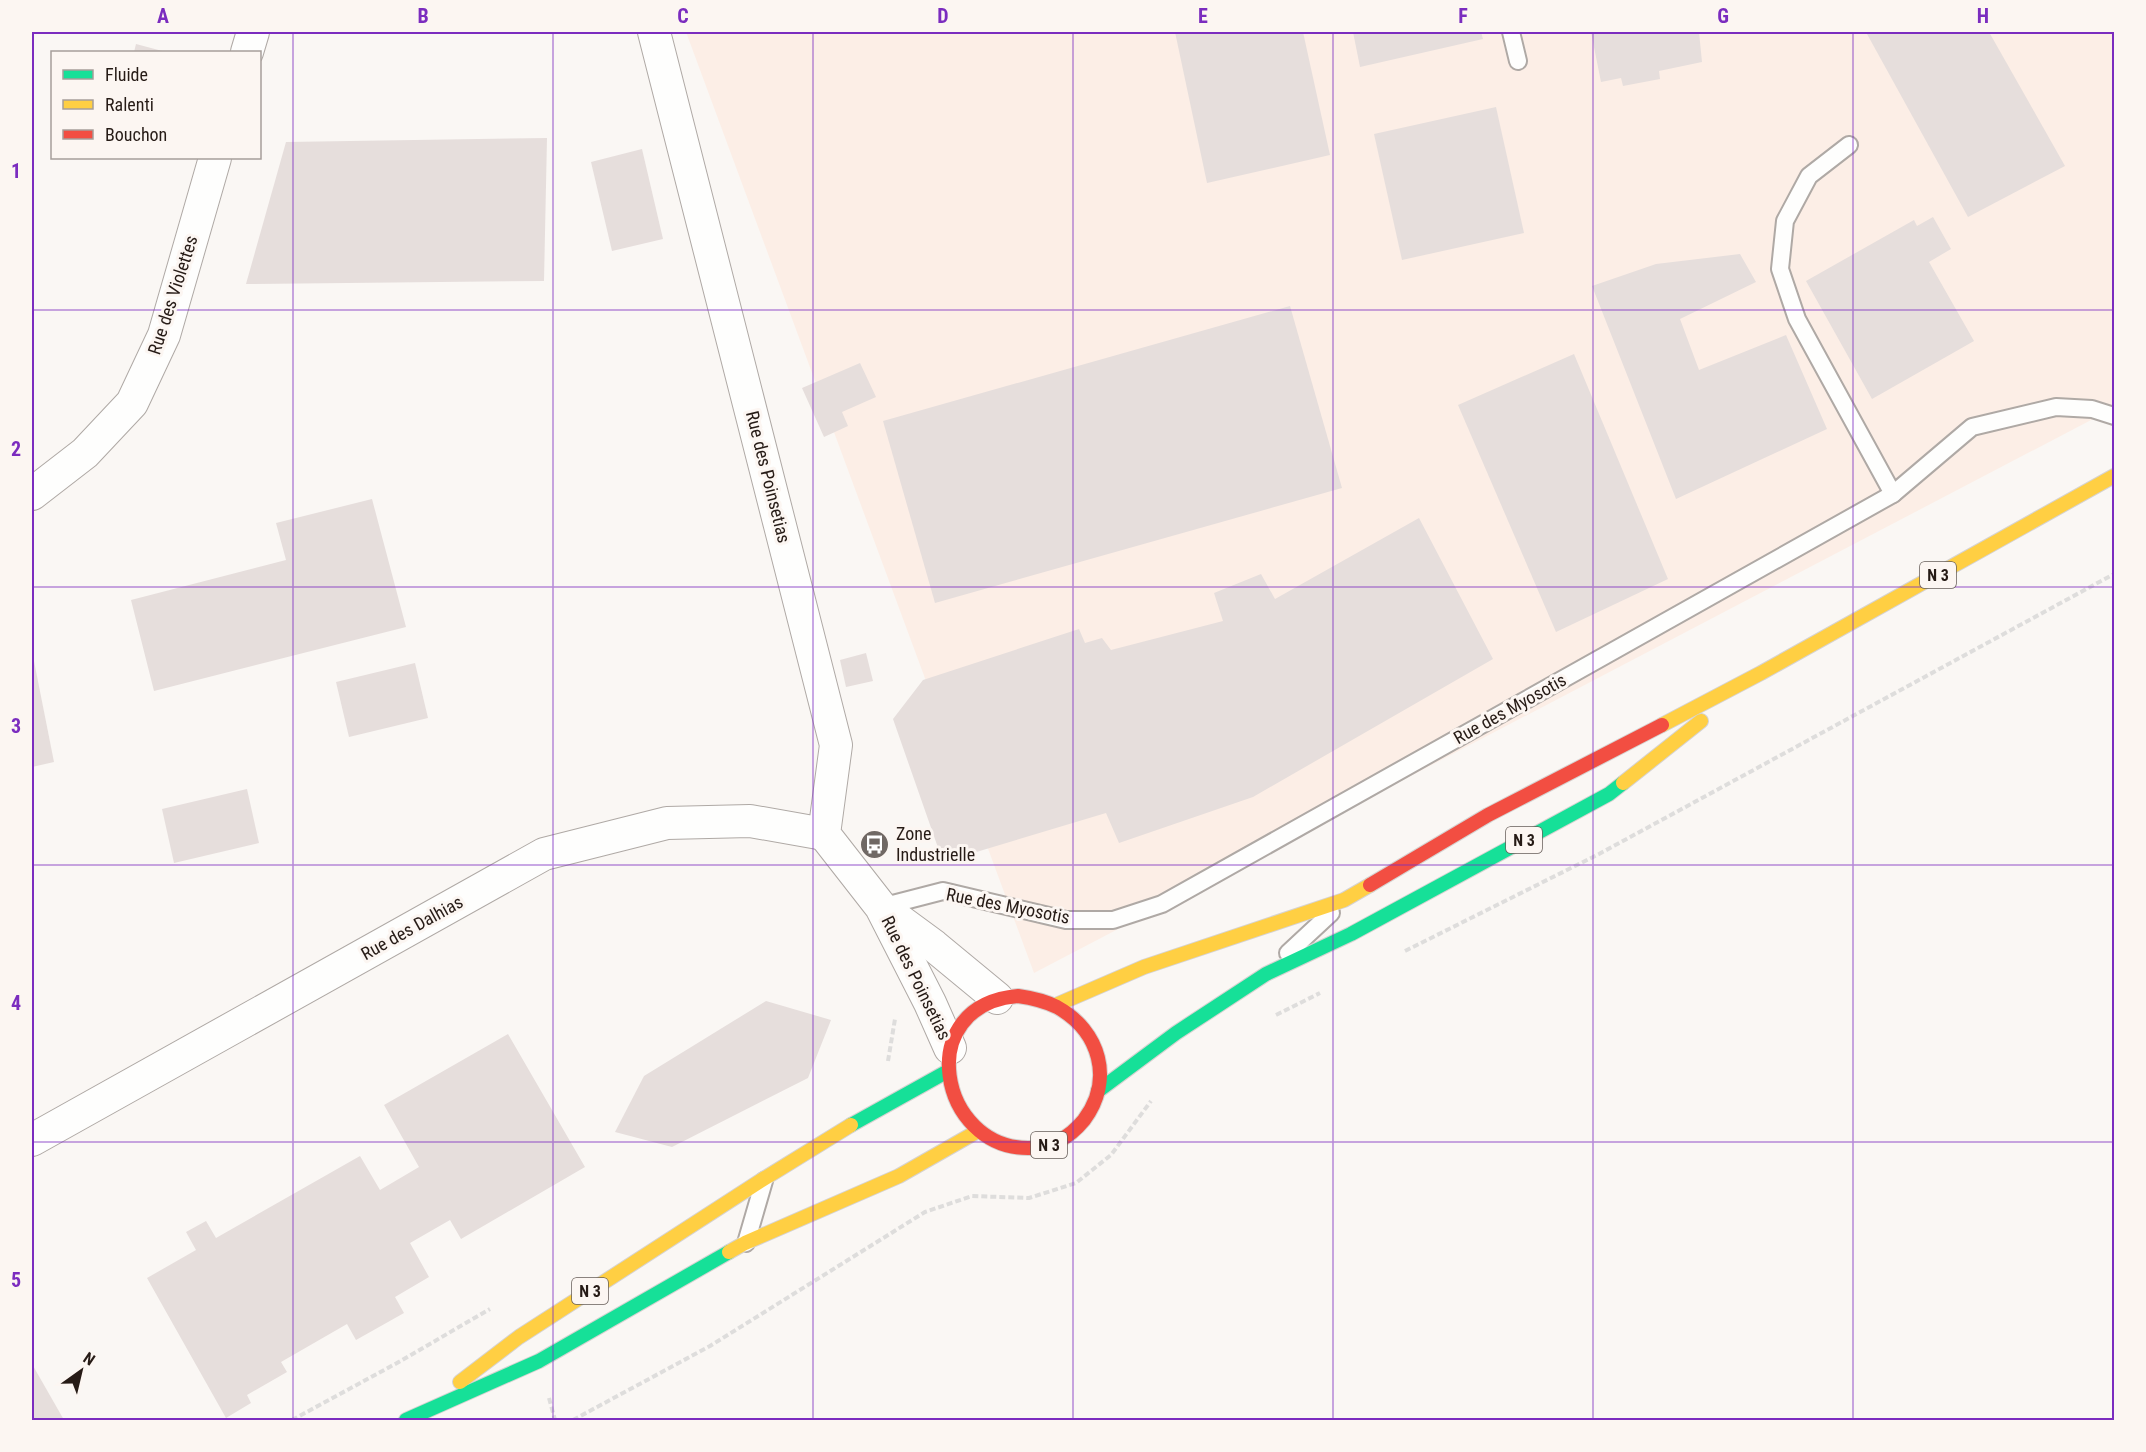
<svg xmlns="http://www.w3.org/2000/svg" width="2146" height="1452" viewBox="0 0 2146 1452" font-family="'Roboto Condensed',sans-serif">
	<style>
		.built { fill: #fceee6 }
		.building { fill: #e6dedc }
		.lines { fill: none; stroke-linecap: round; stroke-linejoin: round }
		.lane-casing { stroke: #afa9a5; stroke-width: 20 }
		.street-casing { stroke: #afa9a5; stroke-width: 34 }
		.fast-casing { stroke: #d6d3d1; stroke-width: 16 }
		.slow-casing { stroke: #d6d3d1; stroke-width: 16 }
		.jam-casing { stroke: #d6d3d1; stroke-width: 16 }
		.path { stroke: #dedddc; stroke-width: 4; stroke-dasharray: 6 3; stroke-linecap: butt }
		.lane { stroke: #fefefd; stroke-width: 16 }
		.street { stroke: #fefefd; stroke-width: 32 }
		.fast { stroke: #16e098; stroke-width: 14 }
		.slow { stroke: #ffcf43; stroke-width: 14 }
		.jam { stroke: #f24e42; stroke-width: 14 }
		.grid { fill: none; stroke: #7b2cbf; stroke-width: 1.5; stroke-opacity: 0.55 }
		.labels { text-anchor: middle; stroke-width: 6; stroke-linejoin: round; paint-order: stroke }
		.shield { fill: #fcf6f2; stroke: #665d58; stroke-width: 1.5 }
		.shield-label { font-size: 16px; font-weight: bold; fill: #261b16 }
		.street-label { font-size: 18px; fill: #261b16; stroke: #fcf6f2 }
		.poi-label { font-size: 18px; fill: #261b16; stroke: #fcf6f2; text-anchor: start }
		.neatline { fill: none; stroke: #7b2cbf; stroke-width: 2 }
		.grid-label { font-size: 20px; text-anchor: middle; font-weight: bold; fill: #7b2cbf }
	</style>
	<rect width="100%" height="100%" fill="#faf7f4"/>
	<path class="built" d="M 686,32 L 2114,32 L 2114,408 L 1034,973 Z"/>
	<g class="building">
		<path d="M 1175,32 L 1303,32 L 1330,155 L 1207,183 Z"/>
		<path d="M 1353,32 L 1481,32 L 1483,39 L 1360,67 Z"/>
		<path d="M 1591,32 L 1699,32 L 1702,62 L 1659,71 L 1660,79 L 1623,86 L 1621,78 L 1601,82 Z"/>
		<path d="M 1871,32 L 1989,32 L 2065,166 L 1968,217 L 1867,34 Z"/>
		<path d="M 136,44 L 166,52 L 134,52 Z"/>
		<path d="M 1496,107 L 1524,233 L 1402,260 L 1374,134 Z"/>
		<path d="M 547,138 L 544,281 L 246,284 L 286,142 Z"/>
		<path d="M 642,149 L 663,239 L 612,251 L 591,162 Z"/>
		<path d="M 1933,217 L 1951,249 L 1929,262 L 1974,341 L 1872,399 L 1806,281 L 1914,220 L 1917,226 Z"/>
		<path d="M 1740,254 L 1756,282 L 1680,319 L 1699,370 L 1786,335 L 1827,429 L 1676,499 L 1592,286 L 1656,264 Z"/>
		<path d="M 1290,306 L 1342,488 L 935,603 L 883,421 Z"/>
		<path d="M 1574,354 L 1668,579 L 1556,632 L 1458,405 Z"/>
		<path d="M 860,363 L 876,397 L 842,412 L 848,426 L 824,437 L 802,388 Z"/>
		<path d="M 372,499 L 406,627 L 154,691 L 131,600 L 286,560 L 276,523 Z"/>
		<path d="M 1419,518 L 1493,659 L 1253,797 L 1119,843 L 1106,813 L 943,862 L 893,719 L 923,680 L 1079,629 L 1085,643 L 1102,638 L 1111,650 L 1223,621 L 1214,593 L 1261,574 L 1275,599 Z"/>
		<path d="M 866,653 L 873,681 L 846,687 L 840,660 Z"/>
		<path d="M 33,656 L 54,762 L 32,767 L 32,657 Z"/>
		<path d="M 415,663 L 428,718 L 349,737 L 336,682 Z"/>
		<path d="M 247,789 L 259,843 L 174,863 L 162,809 Z"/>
		<path d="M 766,1001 L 831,1020 L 808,1078 L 672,1147 L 615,1132 L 644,1076 Z"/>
		<path d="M 508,1034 L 585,1167 L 461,1239 L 450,1220 L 410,1243 L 429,1277 L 395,1297 L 404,1313 L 356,1340 L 347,1324 L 281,1362 L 287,1372 L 247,1395 L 251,1403 L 226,1418 L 147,1278 L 196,1250 L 186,1232 L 206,1221 L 216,1238 L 360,1156 L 380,1190 L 419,1167 L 384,1105 Z"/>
		<path d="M 32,1364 L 64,1420 L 32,1420 Z"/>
	</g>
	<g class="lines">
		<defs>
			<g id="lane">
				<path d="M 1511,32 L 1518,61"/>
				<path d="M 1849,145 L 1809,176 L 1785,221 L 1780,269 L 1797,319 L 1893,494"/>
				<path d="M 881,907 L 943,891 L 1066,920 L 1113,920 L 1162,904 L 1893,494 L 1972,427 L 2056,407 L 2092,409 L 2114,416"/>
				<path d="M 1288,953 L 1331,913"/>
				<path d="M 746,1243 L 764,1181"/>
			</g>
			<g id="street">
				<path d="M 654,32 L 836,745 L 824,834 L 881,907 L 930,1003 L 950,1048"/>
				<path d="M 247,52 L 253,32"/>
				<path d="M 32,494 L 85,453 L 132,403 L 164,335 L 215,158"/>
				<path d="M 885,910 L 934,946 L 997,998"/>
				<path d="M 32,1140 L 544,854 L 667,823 L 750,821 L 824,834"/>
			</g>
			<g id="fast">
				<path d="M 1098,1091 L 1176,1033 L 1266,974 L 1351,934 L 1609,794 L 1623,783"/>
				<path d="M 851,1125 L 948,1071"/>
				<path d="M 406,1420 L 539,1361 L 729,1252"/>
			</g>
			<g id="slow">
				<path d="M 1662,725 L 1761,673 L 2114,476"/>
				<path d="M 1623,783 L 1701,721"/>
				<path d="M 1056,1005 L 1144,967 L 1344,900 L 1370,885"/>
				<path d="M 729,1252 L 745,1243 L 899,1176 L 978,1131"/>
				<path d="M 460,1382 L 519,1337 L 765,1178 L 851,1125"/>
			</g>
			<g id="jam">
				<path d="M 1370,885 L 1488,815 L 1662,725"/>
				<path d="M 1018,996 C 1032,998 1045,1001 1057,1007 C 1100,1031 1114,1080 1084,1120 C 1070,1137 1051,1148 1029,1148 C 939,1149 911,1005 1018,996 Z"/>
			</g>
		</defs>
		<use href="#lane" class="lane-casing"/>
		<use href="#street" class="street-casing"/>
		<use href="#fast" class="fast-casing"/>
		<use href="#slow" class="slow-casing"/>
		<use href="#jam" class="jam-casing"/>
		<g class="path">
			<path d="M 1405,951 L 1599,854 L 2114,574"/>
			<path d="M 1276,1015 L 1320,993"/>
			<path d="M 888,1061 L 895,1019"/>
			<path d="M 549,1398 L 555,1420"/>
			<path d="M 292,1420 L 397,1363 L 490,1309"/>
			<path d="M 573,1420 L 710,1346 L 925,1212 L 972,1196 L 1029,1198 L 1076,1183 L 1111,1155 L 1151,1101"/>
		</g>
		<use href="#lane" class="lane"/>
		<use href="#street" class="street"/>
		<use href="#fast" class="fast"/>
		<use href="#slow" class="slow"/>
		<use href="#jam" class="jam"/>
	</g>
	<path class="grid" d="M 293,32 L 293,1420M 553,32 L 553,1420M 813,32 L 813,1420M 1073,32 L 1073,1420M 1333,32 L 1333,1420M 1593,32 L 1593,1420M 1853,32 L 1853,1420M 32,310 L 2114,310M 32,587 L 2114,587M 32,865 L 2114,865M 32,1142 L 2114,1142"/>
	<defs>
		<symbol id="bus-disc" viewBox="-11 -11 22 22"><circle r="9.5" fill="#706864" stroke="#fcf6f2"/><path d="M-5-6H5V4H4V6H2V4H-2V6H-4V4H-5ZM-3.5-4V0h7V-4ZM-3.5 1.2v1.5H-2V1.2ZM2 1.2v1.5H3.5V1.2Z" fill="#fff"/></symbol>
	</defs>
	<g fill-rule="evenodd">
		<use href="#bus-disc" x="858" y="828" width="33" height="33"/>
	</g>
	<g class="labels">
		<g class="shield">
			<rect x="1920" y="562" width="36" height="26" rx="4.5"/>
			<rect x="1506" y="827" width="36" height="26" rx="4.5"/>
			<rect x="1031" y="1132" width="36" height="26" rx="4.5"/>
			<rect x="572" y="1278" width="36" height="26" rx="4.5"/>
		</g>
		<g class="shield-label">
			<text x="1938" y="581">N 3</text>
			<text x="1524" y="846">N 3</text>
			<text x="1049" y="1151">N 3</text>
			<text x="590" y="1297">N 3</text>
		</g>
		<g class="street-label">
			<text transform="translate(173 295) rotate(-72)" y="6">Rue des Violettes</text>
			<text transform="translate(768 477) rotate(76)" y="6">Rue des Poinsetias</text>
			<text transform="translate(1510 709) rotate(-29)" y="6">Rue des Myosotis</text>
			<text transform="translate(1008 906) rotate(11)" y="6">Rue des Myosotis</text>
			<text transform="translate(412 928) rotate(-29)" y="6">Rue des Dalhias</text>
			<text transform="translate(916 978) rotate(64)" y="6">Rue des Poinsetias</text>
		</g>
		<g class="poi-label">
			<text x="896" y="840">Zone<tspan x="896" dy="21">Industrielle</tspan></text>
		</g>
	</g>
	<rect width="2146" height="1452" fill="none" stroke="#fcf6f2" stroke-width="66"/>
	<rect x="51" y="51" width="210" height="108" fill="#fcf6f2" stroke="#a69e9a" stroke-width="1.5"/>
	<rect x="63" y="70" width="30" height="9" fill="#16e098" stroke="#a69e9a" stroke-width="1.5"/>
	<text x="105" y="81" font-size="18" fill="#261b16">Fluide</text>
	<rect x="63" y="100" width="30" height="9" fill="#ffcf43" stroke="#a69e9a" stroke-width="1.5"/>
	<text x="105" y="111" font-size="18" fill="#261b16">Ralenti</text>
	<rect x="63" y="130" width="30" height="9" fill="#f24e42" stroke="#a69e9a" stroke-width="1.5"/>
	<text x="105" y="141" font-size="18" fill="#261b16">Bouchon</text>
	<g transform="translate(81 1371) rotate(34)" stroke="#fcf6f2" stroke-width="4.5" paint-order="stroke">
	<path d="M0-4.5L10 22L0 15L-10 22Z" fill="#261b16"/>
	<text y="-9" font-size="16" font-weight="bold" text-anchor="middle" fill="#261b16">N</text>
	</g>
	<rect x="33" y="33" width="2080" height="1386" class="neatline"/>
	<g class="grid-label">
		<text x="163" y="23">A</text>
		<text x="423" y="23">B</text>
		<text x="683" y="23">C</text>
		<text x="943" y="23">D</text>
		<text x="1203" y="23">E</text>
		<text x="1463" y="23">F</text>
		<text x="1723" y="23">G</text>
		<text x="1983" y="23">H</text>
		<text x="16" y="178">1</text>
		<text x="16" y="456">2</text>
		<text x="16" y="733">3</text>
		<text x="16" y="1010">4</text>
		<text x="16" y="1287">5</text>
	</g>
</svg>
